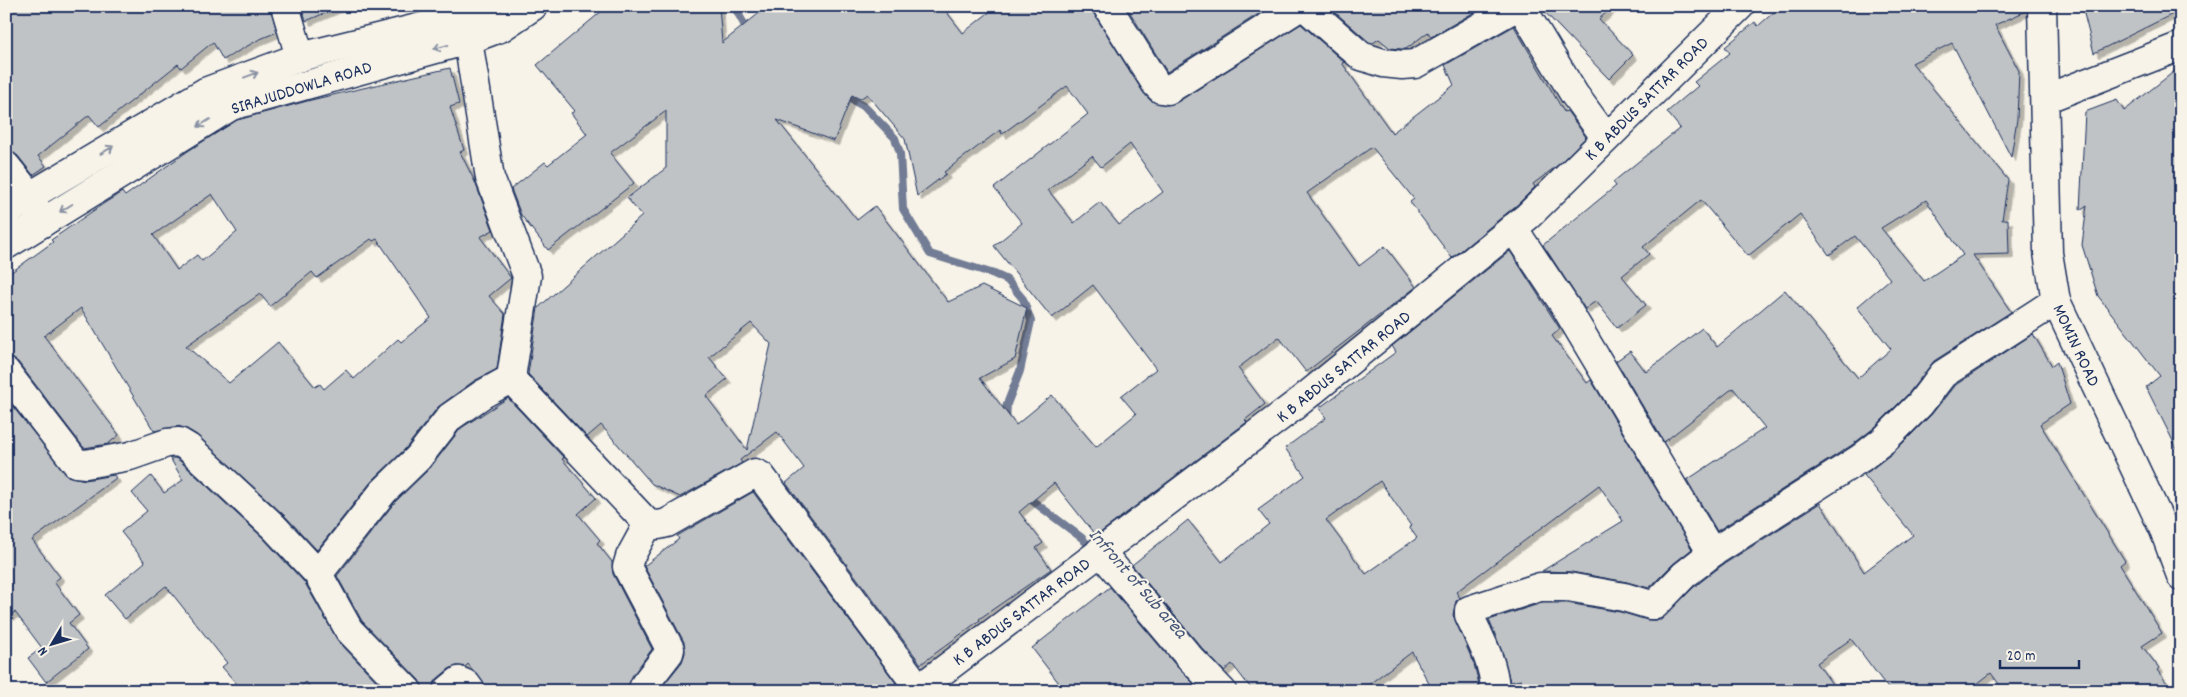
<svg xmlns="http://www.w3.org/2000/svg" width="2187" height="697" viewBox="0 0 2187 697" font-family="Dekko,sans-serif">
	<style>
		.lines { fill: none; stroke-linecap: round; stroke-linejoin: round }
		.stream { stroke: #727c95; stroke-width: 8 }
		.building { fill: #c0c3c5; stroke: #1b2f5e; fill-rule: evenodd; filter: url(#shadow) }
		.minor-casing { stroke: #1b2f5e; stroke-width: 31 }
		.major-casing { stroke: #1b2f5e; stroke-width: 31 }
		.minor { stroke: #f7f3e8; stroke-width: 28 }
		.major { stroke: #f7f3e8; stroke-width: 28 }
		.oneway { stroke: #8991a3 }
		.labels { text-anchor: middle; stroke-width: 4; stroke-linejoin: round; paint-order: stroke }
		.street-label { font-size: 18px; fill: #1b2f5e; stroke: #f7f3e8 }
		.water-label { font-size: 19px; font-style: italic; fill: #465679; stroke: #f7f3e8 }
	</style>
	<defs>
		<filter id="shadow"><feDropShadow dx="4.5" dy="4.5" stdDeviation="0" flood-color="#0004"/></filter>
	</defs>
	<rect width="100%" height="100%" fill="#f7f3e8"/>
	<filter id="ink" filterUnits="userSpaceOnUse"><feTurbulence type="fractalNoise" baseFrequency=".02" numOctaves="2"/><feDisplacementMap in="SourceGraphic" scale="10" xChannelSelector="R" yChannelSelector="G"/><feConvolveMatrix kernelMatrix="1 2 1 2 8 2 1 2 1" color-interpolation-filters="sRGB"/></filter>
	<g filter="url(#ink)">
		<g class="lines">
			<g class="stream">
				<path d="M 734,6 L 749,33"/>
				<path d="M 843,95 L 865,107 L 895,138 L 900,153 L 903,209 L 930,254 L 994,274 L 1007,280 L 1023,299 L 1031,321 L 1020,371 L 1007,404 L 1006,422"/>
				<path d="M 1026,496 L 1082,538 L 1094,552"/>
			</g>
		</g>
		<g class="building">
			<path d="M 6,6 L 270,6 L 277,32 L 258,40 L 223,60 L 213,42 L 181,68 L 178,64 L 99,127 L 89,115 L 38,156 L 46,166 L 33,175 L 18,156 L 12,152 L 6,151 Z"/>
			<path d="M 301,6 L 339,6 L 339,7 L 306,21 Z"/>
			<path d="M 608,6 L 719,6 L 722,43 L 768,6 L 942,6 L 963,33 L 997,6 L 1091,6 L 1094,14 L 1143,92 L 1150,100 L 1166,105 L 1176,103 L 1301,24 L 1344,62 L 1342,63 L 1392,133 L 1454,85 L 1445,65 L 1514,26 L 1564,112 L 1567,111 L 1586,137 L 1558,165 L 1533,184 L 1535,187 L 1518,204 L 1452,258 L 1410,202 L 1414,199 L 1372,147 L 1307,193 L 1359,266 L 1385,246 L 1416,287 L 1306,372 L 1279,337 L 1238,368 L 1265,404 L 1245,420 L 1247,422 L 1096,536 L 1054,483 L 1019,512 L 1043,543 L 1036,548 L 1051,569 L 979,619 L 980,620 L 921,664 L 786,483 L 804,468 L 777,432 L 740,460 L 742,463 L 680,497 L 652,484 L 601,425 L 587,437 L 528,374 L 538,308 L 642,216 L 627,198 L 666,168 L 666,111 L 610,153 L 634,183 L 548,250 L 521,215 L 511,189 L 545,162 L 548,165 L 587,134 L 571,113 L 575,111 L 537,65 ZM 1067,86 L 1088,114 L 994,188 L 1022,223 L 994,246 L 1052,318 L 1093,285 L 1156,369 L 1121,396 L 1136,414 L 1096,447 L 1052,395 L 1016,425 L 980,378 L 1015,359 L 1027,308 L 982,286 L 948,302 L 875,206 L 857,220 L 777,120 L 834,141 L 852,95 L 860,99 L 867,94 L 905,139 L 917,196 L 946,174 L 944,172 L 1000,130 L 1002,134 ZM 1130,144 L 1163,192 L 1119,225 L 1100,202 L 1074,223 L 1048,190 L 1092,156 L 1101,167 ZM 751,323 L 771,344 L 747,450 L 706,396 L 727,379 L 709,357 Z"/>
			<path d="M 1126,6 L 1271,6 L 1167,72 Z"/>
			<path d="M 1328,6 L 1485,6 L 1431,37 L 1428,32 L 1406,49 L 1402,49 L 1390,48 L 1379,39 L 1373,43 L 1369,42 Z"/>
			<path d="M 1539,6 L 1614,6 L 1599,19 L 1633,55 L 1609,79 Z"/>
			<path d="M 1781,6 L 2026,6 L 2026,11 L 1995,25 L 2019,71 L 2017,119 L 2011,157 L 1952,43 L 1912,63 L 2008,180 L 2002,220 L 2008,219 L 2009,254 L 1973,255 L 2011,312 L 1934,361 L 1908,394 L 1874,428 L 1852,445 L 1717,531 L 1687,480 L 1765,428 L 1733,388 L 1664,442 L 1616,361 L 1630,351 L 1646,372 L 1702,328 L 1717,347 L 1785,290 L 1858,378 L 1891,349 L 1857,307 L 1890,279 L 1855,236 L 1829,255 L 1800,214 L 1748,256 L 1701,200 L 1643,247 L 1649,254 L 1622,276 L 1646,305 L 1617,328 L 1596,301 L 1585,309 L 1543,245 L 1616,186 L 1613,182 L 1680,128 L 1667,112 L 1698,86 L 1694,82 L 1730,53 L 1725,47 L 1755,22 L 1758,26 ZM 1926,200 L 1963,255 L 1924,281 L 1881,228 Z"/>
			<path d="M 2082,6 L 2181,6 L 2181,10 L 2094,53 Z"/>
			<path d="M 2181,66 L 2181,457 L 2146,387 L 2160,376 L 2098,296 L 2082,245 L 2087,205 L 2080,210 L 2085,112 L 2117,100 L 2124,111 Z"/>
			<path d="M 450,68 L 459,104 L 450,107 L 464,150 L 460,152 L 475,182 L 493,230 L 480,237 L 511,278 L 489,296 L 505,314 L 497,369 L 474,381 L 438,407 L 406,448 L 371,482 L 317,550 L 285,516 L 197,435 L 187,429 L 178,426 L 154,431 L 81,308 L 44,336 L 119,435 L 108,444 L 84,448 L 18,362 L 12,358 L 6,357 L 6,276 L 53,242 L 51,240 L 103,204 L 122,192 L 125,196 L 188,151 L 237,120 L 311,100 ZM 212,194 L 237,232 L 202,261 L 197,255 L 177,270 L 153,235 ZM 371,239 L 373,241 L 377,239 L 431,318 L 401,342 L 398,339 L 354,379 L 346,370 L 324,389 L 320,384 L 315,387 L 278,342 L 229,383 L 186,346 L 260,294 L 270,306 L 312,272 L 317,278 Z"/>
			<path d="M 1510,251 L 1560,329 L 1552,336 L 1587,383 L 1591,380 L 1692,549 L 1673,564 L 1649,588 L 1627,582 L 1571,572 L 1542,571 L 1623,521 L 1599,485 L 1456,592 L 1460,598 L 1456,601 L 1453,615 L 1474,664 L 1479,684 L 1477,689 L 1466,691 L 1433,691 L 1412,652 L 1360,691 L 1253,691 L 1232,664 L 1224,671 L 1202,648 L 1132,565 L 1188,520 L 1222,562 L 1269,524 L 1258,510 L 1305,476 L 1285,448 L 1326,418 L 1319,408 L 1396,352 L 1392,346 ZM 1380,481 L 1411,526 L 1409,527 L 1417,538 L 1366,574 L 1326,520 Z"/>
			<path d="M 2033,334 L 2052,366 L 2057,362 L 2070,404 L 2040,424 L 2125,561 L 2120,565 L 2162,633 L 2142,646 L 2159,668 L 2157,670 L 2173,691 L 2004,691 L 1991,673 L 1968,691 L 1890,691 L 1851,639 L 1817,663 L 1837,691 L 1525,691 L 1521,680 L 1510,682 L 1503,654 L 1489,620 L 1542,603 L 1567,603 L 1620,612 L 1647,620 L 1661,620 L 1694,587 L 1721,566 L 1820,503 L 1864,572 L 1913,535 L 1864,475 L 1895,451 L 1931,415 L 1954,386 Z"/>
			<path d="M 6,398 L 68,476 L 85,480 L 114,475 L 116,478 L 32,540 L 60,577 L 54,582 L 79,615 L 69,623 L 88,649 L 46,682 L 28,658 L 42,648 L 15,612 L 6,618 Z"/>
			<path d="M 508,398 L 564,458 L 562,459 L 596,498 L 578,514 L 600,540 L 597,543 L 612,562 L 613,574 L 652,649 L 633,675 L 627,691 L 490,691 L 468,664 L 465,667 L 457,666 L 449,669 L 437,679 L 432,691 L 423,691 L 419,680 L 362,621 L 337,576 L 395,502 L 430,468 L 461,428 Z"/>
			<path d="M 170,458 L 175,458 L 180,461 L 263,538 L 305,583 L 338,641 L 386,691 L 313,691 L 306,682 L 296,691 L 243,691 L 222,667 L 227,663 L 166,586 L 125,619 L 105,595 L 145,562 L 121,532 L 147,511 L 132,493 L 151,476 L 164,493 L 183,480 Z"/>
			<path d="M 753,492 L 896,683 L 886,691 L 663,691 L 661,688 L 682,662 L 685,653 L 684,642 L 644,566 L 679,539 L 677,536 Z"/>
			<path d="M 1110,587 L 1178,668 L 1200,690 L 1065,691 L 1032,648 Z"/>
		</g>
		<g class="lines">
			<defs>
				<g id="minor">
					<path d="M 285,6 L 300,57"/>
					<path d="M 1107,6 L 1156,84 L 1161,89 L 1168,90 L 1301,6"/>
					<path d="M 1304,6 L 1361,56 L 1383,63 L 1402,65 L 1415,64 L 1514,8 L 1522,8 L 1574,94 L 1606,138"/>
					<path d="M 466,17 L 468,40 L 490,178 L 527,276 L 512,371 L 512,378 L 515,383 L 648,524 L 659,525 L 667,523 L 755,473 L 761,476 L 921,691"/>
					<path d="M 2045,99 L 2181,46"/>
					<path d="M 6,166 L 30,196 L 42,223"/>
					<path d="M 1513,228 L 1565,306 L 1712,553"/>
					<path d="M 6,372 L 76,463 L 86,464 L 130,456 L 167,443 L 179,442 L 189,448 L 274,527 L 318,574 L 349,630 L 408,691"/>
					<path d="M 1100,551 L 1190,658 L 1222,691"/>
					<path d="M 318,574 L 383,492 L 418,458 L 450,417 L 483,394 L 512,378"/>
					<path d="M 447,691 L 459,681 L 466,684 L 471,691"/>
					<path d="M 642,691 L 645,684 L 669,653 L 670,649 L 627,567 L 630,557 L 648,524"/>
					<path d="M 916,691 L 1294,406 L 1528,216 L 1740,6"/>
					<path d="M 1492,691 L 1495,688 C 1493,661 1480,639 1469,615 L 1469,610 L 1540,587 L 1568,587 L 1624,597 L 1651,605 L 1655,605 L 1684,575 L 1712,553 L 1861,458 L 1884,440 L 1920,404 L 1943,374 L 2056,301"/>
				</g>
				<g id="major">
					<path d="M 2042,6 L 2048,253 L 2056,301 L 2164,530 L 2181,576"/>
					<path d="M 6,213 L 30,196 L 205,92 L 300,57 L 466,16 L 487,6"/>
					<path d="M 6,245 L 231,106 L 468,40 L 500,28 L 533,6"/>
				</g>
			</defs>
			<use href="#minor" class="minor-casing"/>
			<use href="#major" class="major-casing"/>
			<use href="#minor" class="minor"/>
			<use href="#major" class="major"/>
		</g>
		<defs><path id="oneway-shaft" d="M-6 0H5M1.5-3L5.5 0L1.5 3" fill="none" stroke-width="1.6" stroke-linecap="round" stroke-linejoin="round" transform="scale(1.25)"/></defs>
		<g class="oneway">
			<use href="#oneway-shaft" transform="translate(441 47) rotate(165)"/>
			<use href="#oneway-shaft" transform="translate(251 75) rotate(-20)"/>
			<use href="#oneway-shaft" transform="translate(204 123) rotate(148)"/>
			<use href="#oneway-shaft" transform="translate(107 150) rotate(-31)"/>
			<use href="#oneway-shaft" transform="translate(66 208) rotate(148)"/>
		</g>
	</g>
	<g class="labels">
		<g class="street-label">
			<text transform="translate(301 87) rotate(-17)" y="6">SIRAJUDDOWLA ROAD</text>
			<text transform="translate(1646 98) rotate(-45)" y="6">K B ABDUS SATTAR ROAD</text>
			<text transform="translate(2077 345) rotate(65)" y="6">MOMIN ROAD</text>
			<text transform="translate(1343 366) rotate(-39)" y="6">K B ABDUS SATTAR ROAD</text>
			<text transform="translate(1021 611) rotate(-37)" y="6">K B ABDUS SATTAR ROAD</text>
		</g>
		<g class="water-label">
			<text transform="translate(1139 582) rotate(49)" y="7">Infront of Sub area</text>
		</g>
	</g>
	<rect width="2187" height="697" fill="none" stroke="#f7f3e8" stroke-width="25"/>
	<rect x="12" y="12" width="2162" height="672" fill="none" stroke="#1b2f5e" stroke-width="2" filter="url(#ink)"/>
	<g transform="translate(52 644) rotate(232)" stroke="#f7f3e8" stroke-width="4" paint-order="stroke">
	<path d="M0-4L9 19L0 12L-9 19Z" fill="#1b2f5e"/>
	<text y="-8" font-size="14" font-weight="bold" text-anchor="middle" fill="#1b2f5e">N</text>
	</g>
	<path d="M2000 660v8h79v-8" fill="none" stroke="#1b2f5e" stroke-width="2.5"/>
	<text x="2007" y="660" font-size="15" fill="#1b2f5e" stroke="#f7f3e8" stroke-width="4" paint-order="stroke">20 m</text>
</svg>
